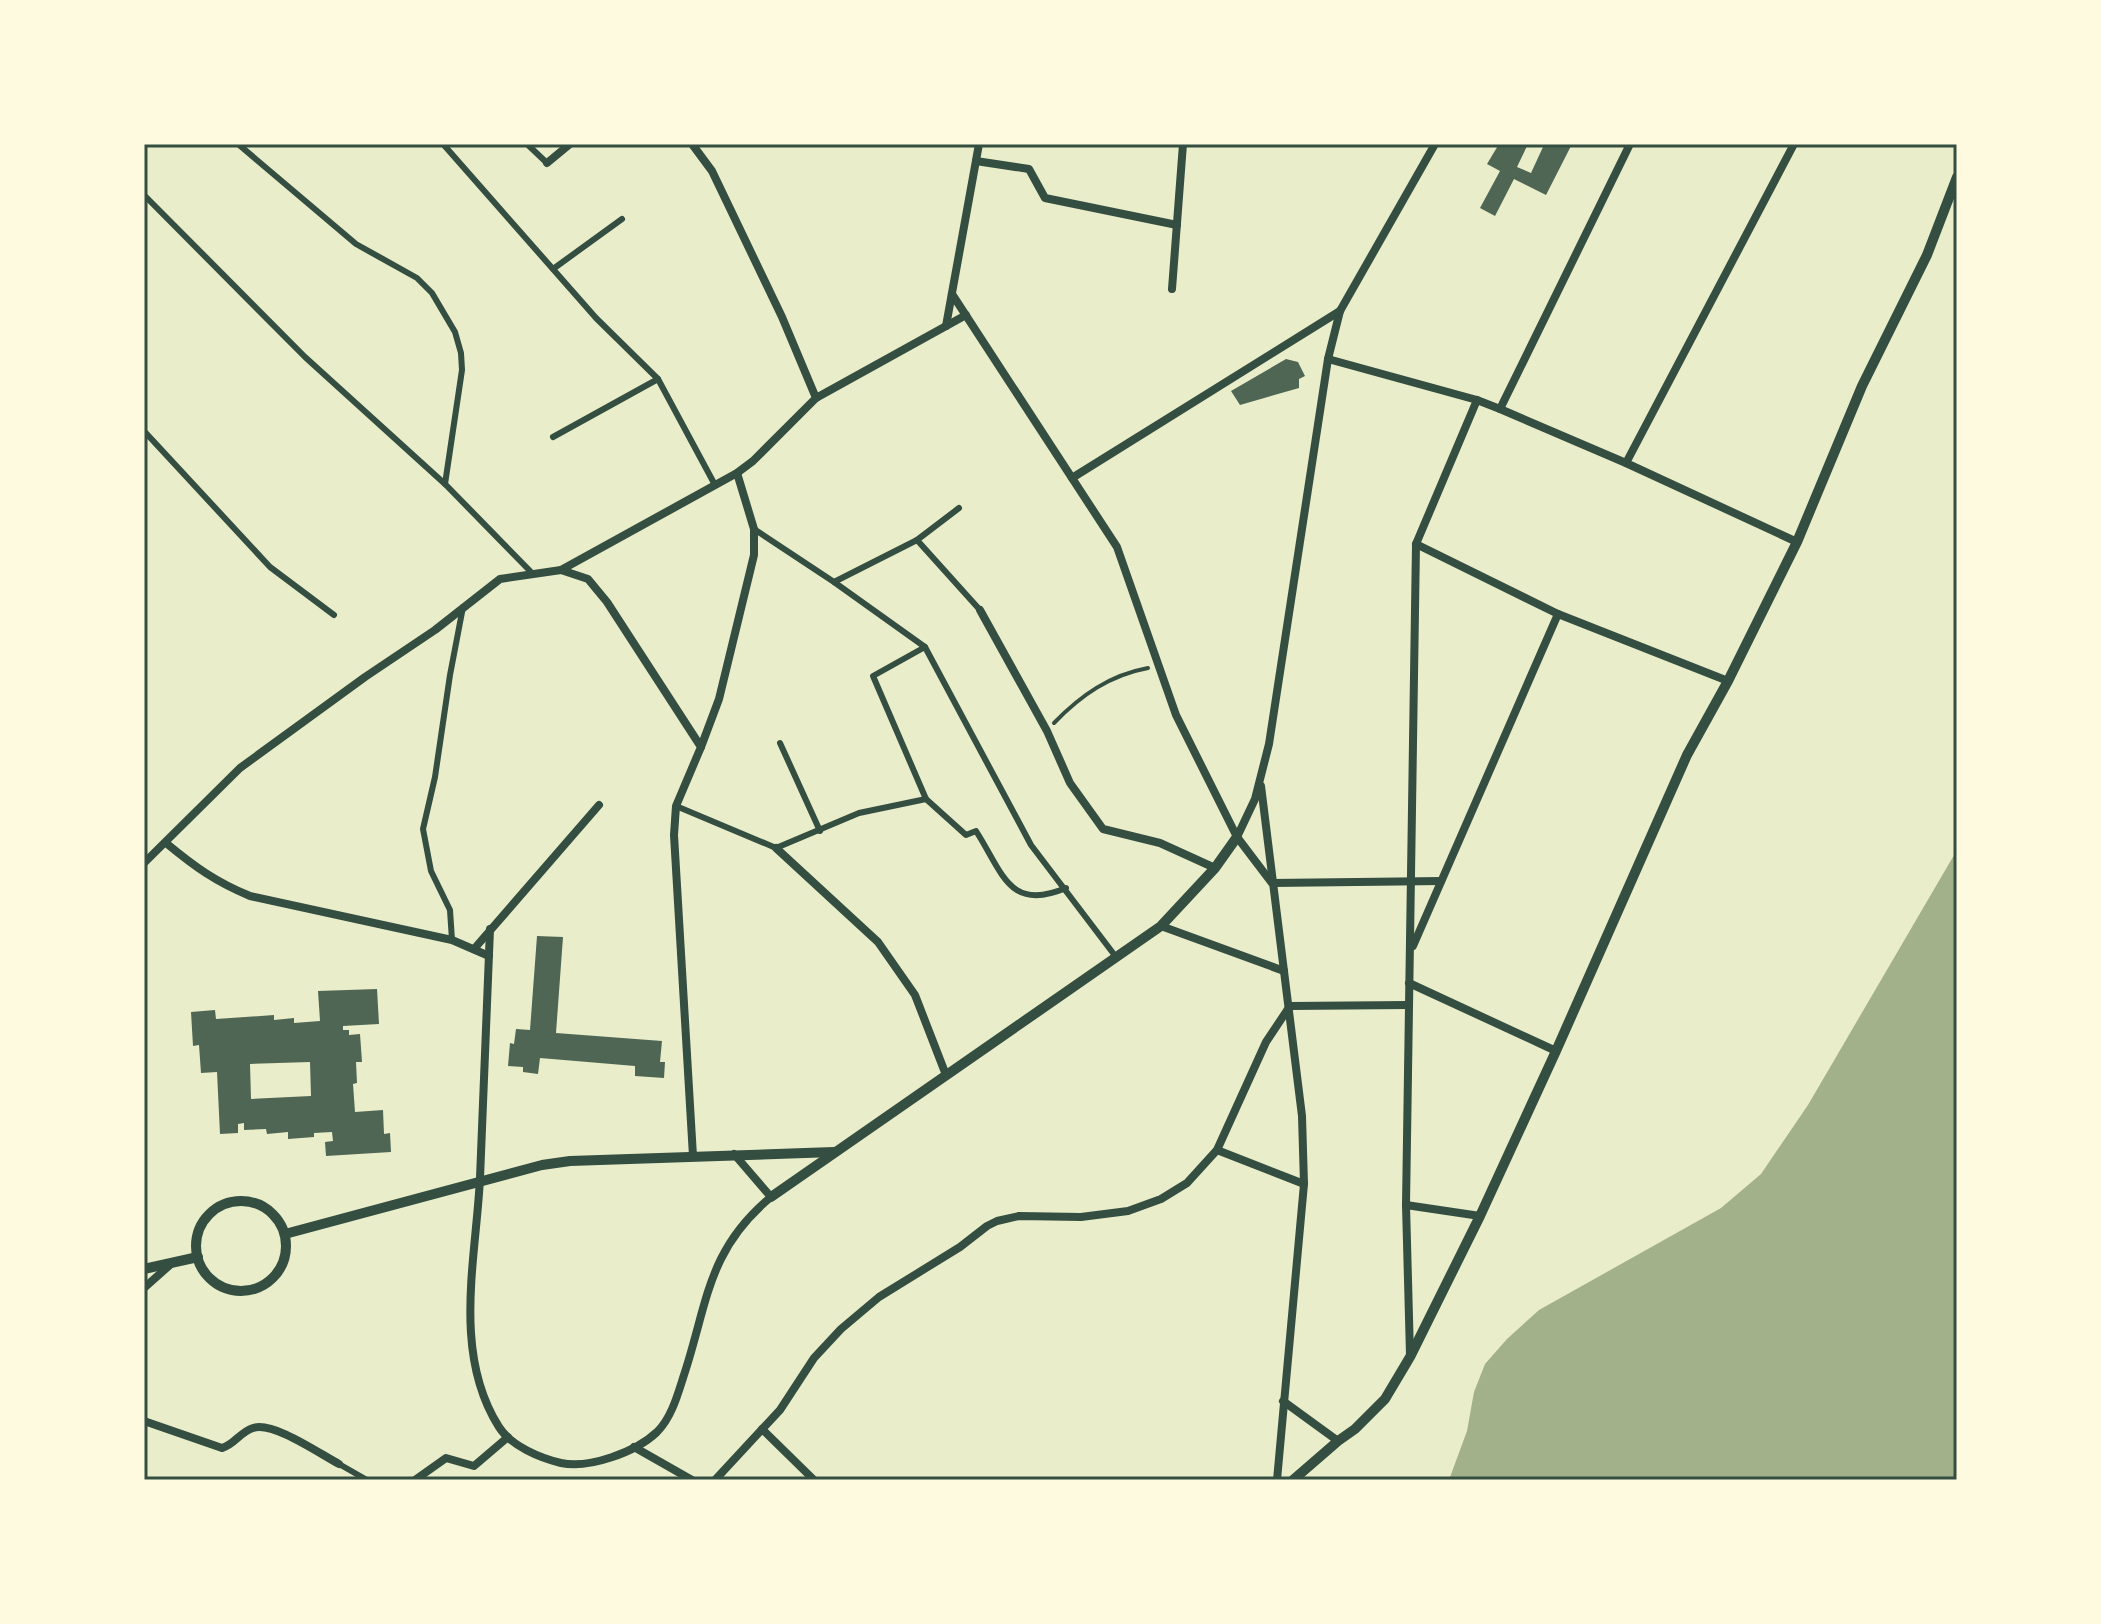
<svg xmlns="http://www.w3.org/2000/svg" width="2101" height="1624" viewBox="0 0 2101 1624" font-family="'Exo 2',sans-serif">
	<style>
		.water { fill: #a3b18a }
		.building { fill: #4f6655; fill-rule: evenodd }
		.lines { fill: none; stroke-linecap: round; stroke-linejoin: round }
		.path { stroke: #344e41; stroke-width: 4 }
		.pedestrian { stroke: #344e41; stroke-width: 6 }
		.minor { stroke: #344e41; stroke-width: 8 }
		.tertiary { stroke: #344e41; stroke-width: 10 }
		.neatline { fill: none; stroke: #344e41; stroke-width: 3 }
	</style>
	<rect width="100%" height="100%" fill="#e9edc9"/>
	<path class="water" d="M 1957,850 L 1957,1480 L 1449,1480 L 1467,1431 L 1474,1392 L 1485,1364 L 1507,1339 L 1539,1310 L 1721,1208 L 1761,1174 L 1808,1105 Z"/>
	<g class="building">
		<path d="M 1499,144 L 1528,144 L 1517,167 L 1531,173 L 1543,147 L 1535,144 L 1572,144 L 1546,195 L 1514,179 L 1495,216 L 1480,208 L 1500,171 L 1487,164 Z"/>
		<path d="M 1286,359 L 1298,362 L 1305,376 L 1299,379 L 1299,388 L 1240,405 L 1231,391 Z"/>
		<path d="M 537,936 L 563,937 L 556,1033 L 662,1041 L 660,1062 L 665,1062 L 664,1078 L 635,1076 L 635,1066 L 540,1058 L 538,1074 L 523,1072 L 523,1067 L 508,1066 L 510,1043 L 514,1044 L 516,1029 L 530,1030 Z"/>
		<path d="M 377,989 L 379,1024 L 343,1026 L 343,1030 L 349,1030 L 349,1035 L 360,1034 L 362,1062 L 356,1062 L 357,1083 L 353,1084 L 355,1112 L 383,1110 L 384,1134 L 390,1133 L 391,1152 L 326,1156 L 325,1142 L 333,1141 L 332,1132 L 314,1133 L 314,1137 L 288,1139 L 288,1132 L 267,1134 L 266,1129 L 244,1130 L 244,1123 L 238,1124 L 238,1133 L 220,1134 L 217,1072 L 201,1073 L 199,1045 L 193,1046 L 191,1012 L 215,1010 L 216,1019 L 274,1015 L 274,1020 L 294,1018 L 294,1023 L 320,1021 L 318,991 ZM 310,1062 L 311,1096 L 251,1099 L 250,1064 Z"/>
	</g>
	<g class="lines">
		<path class="path" d="M 1054,723 C 1081,695 1110,675 1148,668"/>
		<g class="pedestrian">
			<path d="M 238,144 L 356,244 L 417,278 L 432,293 L 455,332 L 461,353 L 462,370 L 445,484 L 533,574"/>
			<path d="M 443,144 L 596,318 L 658,379 L 715,485"/>
			<path d="M 527,144 L 547,163"/>
			<path d="M 144,195 L 305,357 L 445,484"/>
			<path d="M 553,269 L 622,219"/>
			<path d="M 144,431 L 270,567 L 334,615"/>
			<path d="M 553,437 L 658,379"/>
			<path d="M 754,529 L 834,582 L 925,647"/>
			<path d="M 917,540 L 959,508"/>
			<path d="M 834,582 L 917,540 L 980,610"/>
			<path d="M 780,743 L 820,831"/>
			<path d="M 676,806 L 776,848 L 859,813 L 926,799"/>
			<path d="M 1066,888 C 1009,912 1003,873 976,831 L 966,835 L 926,799 L 873,676 L 925,647 L 1031,845 L 1116,957"/>
			<path d="M 452,940 L 450,910 L 431,871 L 423,829 L 435,777 L 450,675 L 463,607"/>
			<path d="M 339,1464 L 367,1480"/>
		</g>
		<g class="minor">
			<path d="M 692,144 L 712,171 L 782,317 L 816,398"/>
			<path d="M 1435,144 L 1340,311 L 1328,359 L 1269,744 L 1255,799 L 1237,837 L 1272,883 L 1441,881"/>
			<path d="M 1794,144 L 1626,463 L 1797,542"/>
			<path d="M 976,161 L 1029,169 L 1045,198 L 1177,225"/>
			<path d="M 547,163 L 570,144"/>
			<path d="M 1172,289 L 1183,144"/>
			<path d="M 952,294 L 1117,547 L 1176,715 L 1237,837"/>
			<path d="M 946,326 L 979,144"/>
			<path d="M 1328,359 L 1477,400"/>
			<path d="M 1500,409 L 1626,463"/>
			<path d="M 1072,478 L 1340,311"/>
			<path d="M 1416,544 L 1558,614 L 1728,681"/>
			<path d="M 980,610 L 1047,731 L 1070,783 L 1103,829 L 1160,843 L 1215,868"/>
			<path d="M 701,747 L 719,699 L 754,555 L 754,529 L 737,473"/>
			<path d="M 1261,786 L 1302,1116 L 1304,1184 L 1277,1480"/>
			<path d="M 166,843 C 195,867 216,882 250,896 L 452,940 L 489,956"/>
			<path d="M 776,848 L 878,942 L 915,995 L 946,1075"/>
			<path d="M 144,863 L 240,768 L 365,677 L 435,630 L 500,579 L 561,570"/>
			<path d="M 1161,926 L 1284,971"/>
			<path d="M 490,929 C 487,1012 484,1095 480,1178 C 476,1259 452,1353 499,1427 C 511,1446 540,1458 561,1463 C 589,1469 636,1452 657,1432 C 671,1418 677,1397 683,1378 C 708,1304 706,1251 771,1197 L 734,1154"/>
			<path d="M 1413,946 L 1558,614"/>
			<path d="M 474,949 L 599,805"/>
			<path d="M 1409,983 L 1556,1051"/>
			<path d="M 1217,1150 L 1304,1184"/>
			<path d="M 693,1156 L 674,835 L 676,806 L 701,747 L 607,602 L 588,579 L 561,570 L 737,473 L 753,461 L 816,398 L 966,315"/>
			<path d="M 1406,1205 L 1480,1216"/>
			<path d="M 144,1288 L 171,1264"/>
			<path d="M 1410,1355 L 1406,1205 L 1416,544 L 1477,400 L 1500,409 L 1630,144"/>
			<path d="M 1283,1401 L 1338,1441"/>
			<path d="M 144,1421 L 222,1448 C 234,1445 240,1432 253,1428 C 273,1421 320,1454 339,1464"/>
			<path d="M 762,1429 L 814,1480"/>
			<path d="M 634,1447 L 692,1480"/>
			<path d="M 415,1480 L 446,1458 L 474,1466 L 508,1437"/>
			<path d="M 715,1480 L 780,1410 L 814,1358 L 841,1329 L 879,1297 L 960,1247 L 987,1226 L 997,1221 L 1019,1216 L 1081,1217 L 1128,1211 L 1161,1199 L 1187,1183 L 1217,1150 L 1266,1042 L 1290,1006 L 1408,1005"/>
		</g>
		<g class="tertiary">
			<path d="M 771,1197 L 1161,926 L 1215,868 L 1237,837"/>
			<circle cx="241" cy="1246" r="45"/>
			<path d="M 285,1234 L 542,1165 L 570,1161 L 834,1152"/>
			<path d="M 144,1269 L 198,1257"/>
			<path d="M 1293,1480 L 1338,1441 L 1355,1429 L 1385,1399 L 1410,1357 L 1480,1216 L 1556,1051 L 1687,755 L 1728,681 L 1797,542 L 1862,386 L 1927,255 L 1957,177"/>
		</g>
	</g>
	<rect width="2101" height="1624" fill="none" stroke="#fefae0" stroke-width="292"/>
	<rect x="146" y="146" width="1809" height="1332" class="neatline"/>
</svg>
